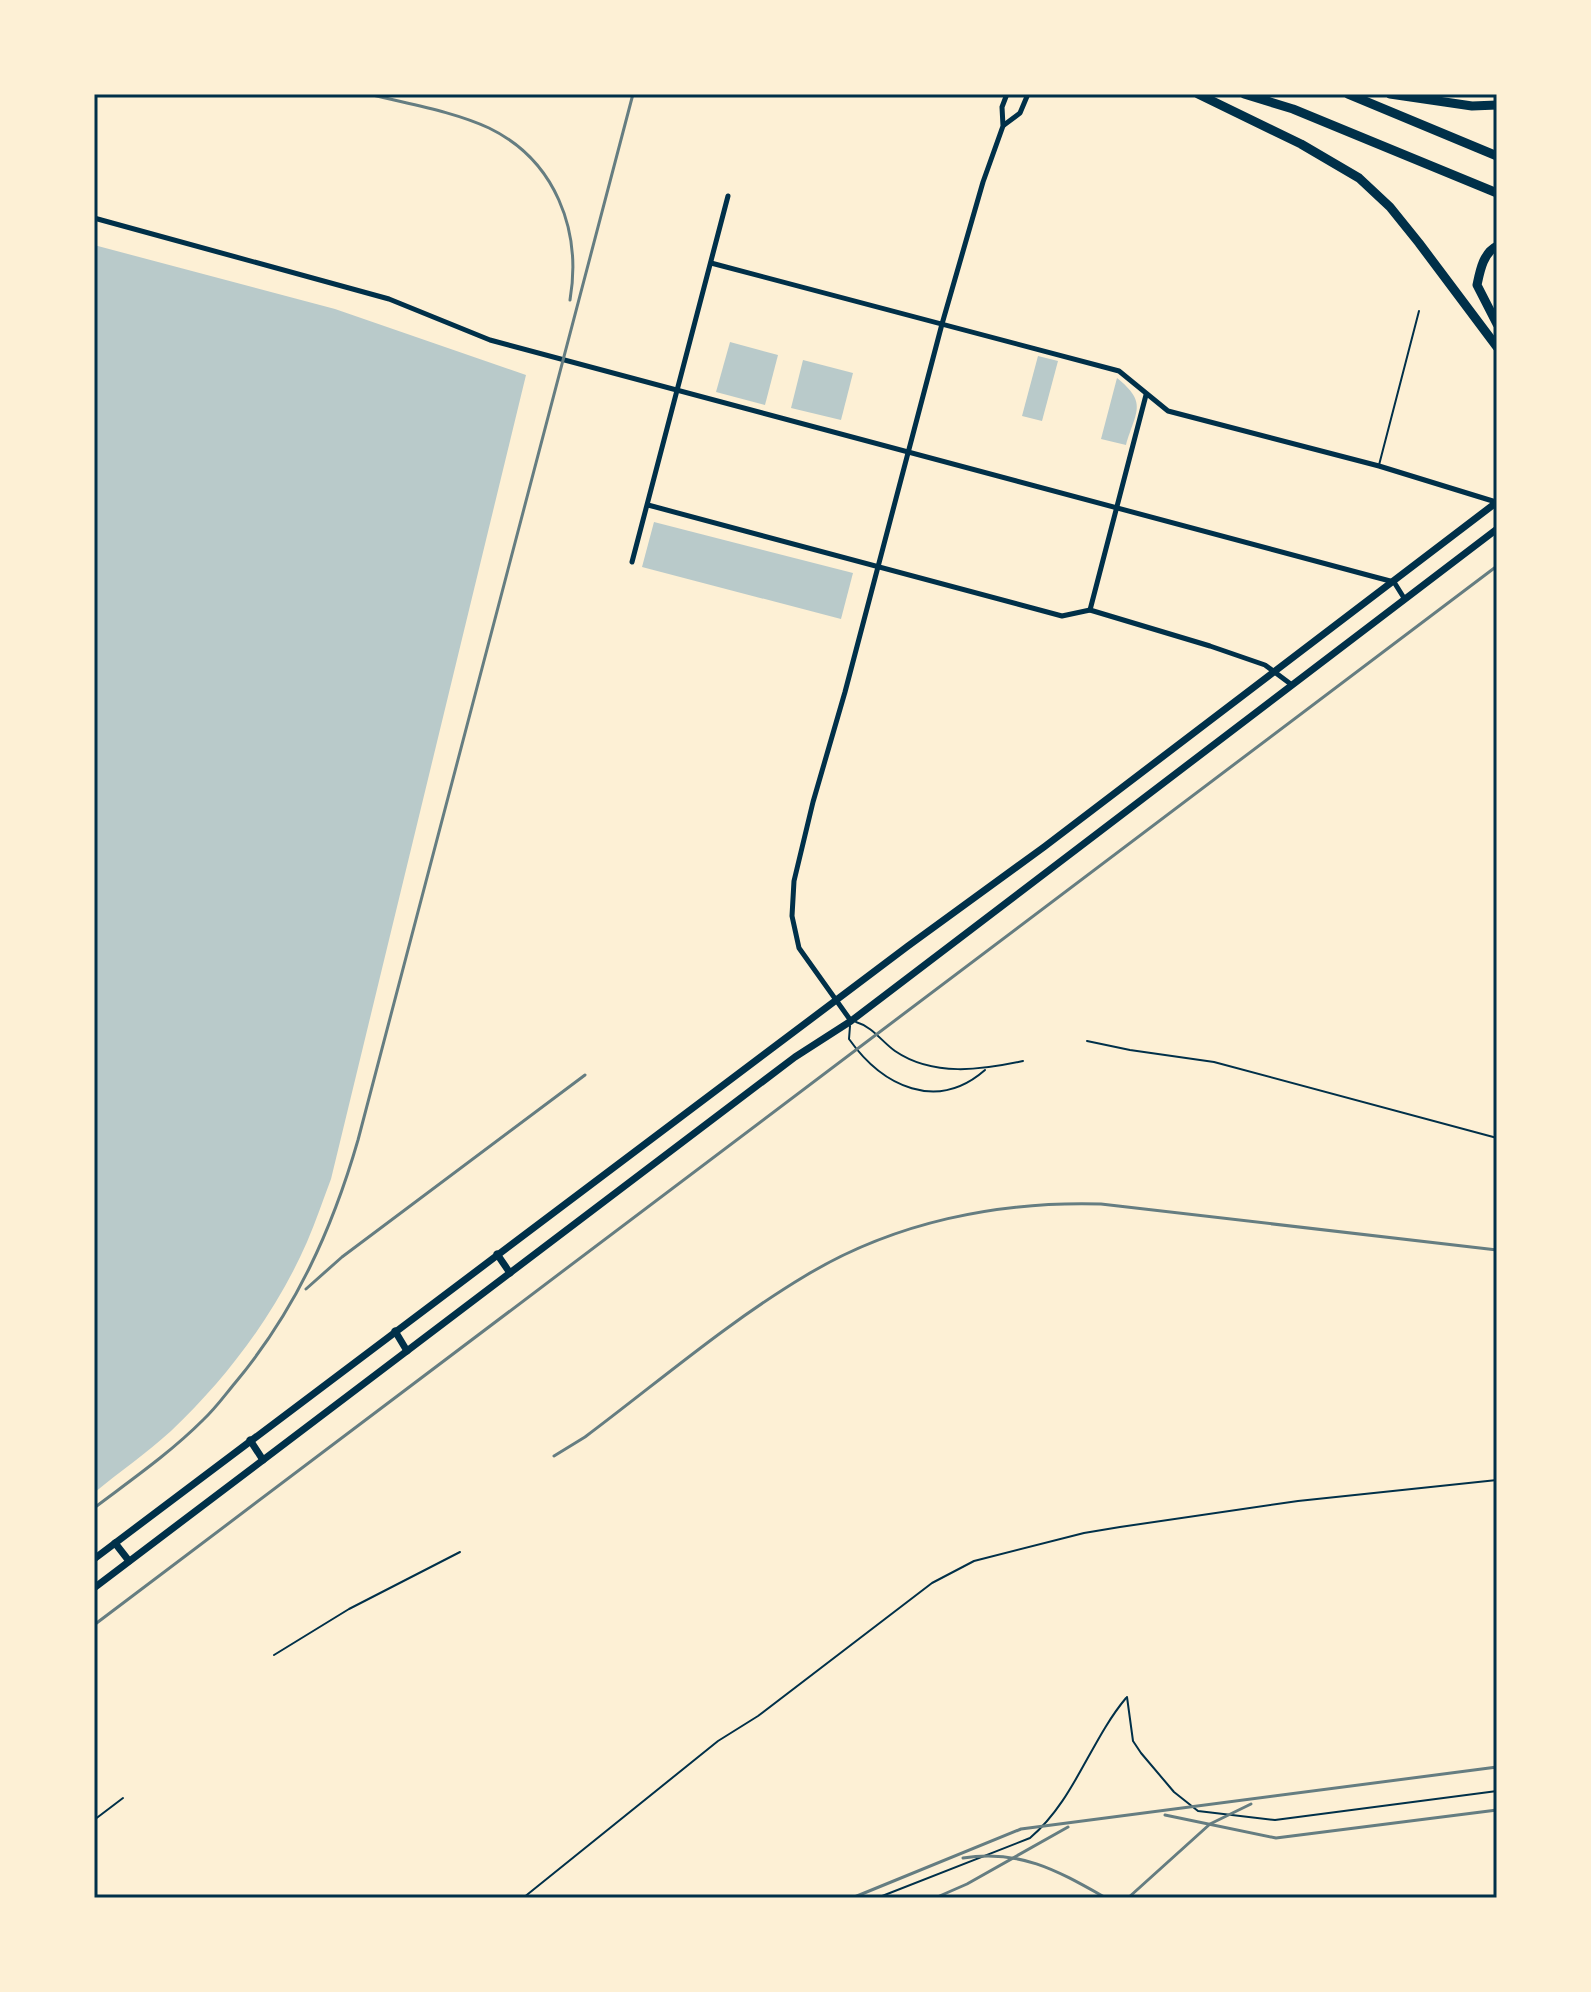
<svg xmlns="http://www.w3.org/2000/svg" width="1591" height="1992" viewBox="0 0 1591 1992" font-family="'PT Sans',sans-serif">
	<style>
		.green { fill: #b9caca }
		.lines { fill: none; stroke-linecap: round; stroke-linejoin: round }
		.service { stroke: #003049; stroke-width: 2 }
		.minor { stroke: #003049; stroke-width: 5 }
		.secondary { stroke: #003049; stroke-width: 7 }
		.motorway { stroke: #003049; stroke-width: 9 }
		.rail { stroke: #657d81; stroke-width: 3 }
		.neatline { fill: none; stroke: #003049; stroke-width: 3 }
	</style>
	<rect width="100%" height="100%" fill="#fdf0d5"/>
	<g class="green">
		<path d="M 94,245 L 335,309 L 526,375 L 331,1179 C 323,1200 316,1221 307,1242 C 276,1313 227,1378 171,1431 C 147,1453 119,1472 94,1493 Z"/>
		<path d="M 730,342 L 778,355 L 765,405 L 716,392 Z"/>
		<path d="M 1038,356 L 1058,361 L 1042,421 L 1022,416 Z"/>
		<path d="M 803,360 L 853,373 L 841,420 L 791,408 Z"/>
		<path d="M 1117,378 C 1148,403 1136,411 1126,445 L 1101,439 Z"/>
		<path d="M 654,522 L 853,573 L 841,619 L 642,567 Z"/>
	</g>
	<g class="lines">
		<g class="service">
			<path d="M 1379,465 L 1419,311"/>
			<path d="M 856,1022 C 873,1027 881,1041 895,1051 C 933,1077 982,1070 1023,1061"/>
			<path d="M 850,1026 L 849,1039 C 883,1087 937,1112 985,1070"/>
			<path d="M 1087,1041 L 1130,1050 L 1214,1062 L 1497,1138"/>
			<path d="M 274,1655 L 349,1609 L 460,1552"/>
			<path d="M 1127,1697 L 1133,1741 L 1141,1753 L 1174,1792 L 1198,1811 L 1275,1820 L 1497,1791"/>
			<path d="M 94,1820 L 123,1798"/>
			<path d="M 94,1895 L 104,1898"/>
			<path d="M 523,1898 L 718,1741 L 758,1716 L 932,1583 L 974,1561 L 1084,1533 L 1120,1527 L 1298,1501 L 1497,1480"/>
			<path d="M 877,1898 L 1030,1838 C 1074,1801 1090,1741 1126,1698"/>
		</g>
		<g class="minor">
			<path d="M 1004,125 L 1020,113 L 1028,94"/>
			<path d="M 94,218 L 389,299 L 490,340 L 1375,577 L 1394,582 L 1404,598"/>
			<path d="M 711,263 L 1119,371 L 1168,411 L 1379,466 L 1496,502"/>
			<path d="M 648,505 L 1062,616 L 1090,610 L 1210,646 L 1265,665 L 1292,685"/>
			<path d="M 632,562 L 728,196"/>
			<path d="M 1090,610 L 1146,395"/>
			<path d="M 851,1021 L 799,948 L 792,916 L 794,881 L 813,802 L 845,692 L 942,324 L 983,182 L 1003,126 L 1002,107 L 1007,94"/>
		</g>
		<g class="secondary">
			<path d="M 497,1254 L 510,1273"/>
			<path d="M 395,1331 L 407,1351"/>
			<path d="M 250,1440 L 263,1460"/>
			<path d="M 115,1543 L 129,1561"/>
			<path d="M 94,1559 L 908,946 L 1044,847 L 1497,502"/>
			<path d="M 94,1588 L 795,1057 L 851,1021 L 1497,529"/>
		</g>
		<g class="motorway">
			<path d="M 1198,94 L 1301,144 L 1359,178 L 1390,207 L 1419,243 L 1497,347"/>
			<path d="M 1244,94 L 1293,109 L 1497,193"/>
			<path d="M 1348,94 L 1497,156"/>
			<path d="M 1390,94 L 1472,106 L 1497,105"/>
			<path d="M 1497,246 C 1483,253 1480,271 1477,285 L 1497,324"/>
		</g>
		<g class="rail">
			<path d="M 369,94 C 408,104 452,111 489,128 C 555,160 582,230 570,300"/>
			<path d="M 306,1289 L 342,1257 L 585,1075"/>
			<path d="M 554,1456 L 585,1437 C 657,1383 728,1322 805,1276 C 894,1222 998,1201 1101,1204 L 1497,1250"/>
			<path d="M 94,1508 C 131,1480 170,1453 203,1420 C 215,1409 225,1395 235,1383 C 295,1311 332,1230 358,1140 L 633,94"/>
			<path d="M 94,1625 L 1497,566"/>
			<path d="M 1165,1815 L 1276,1838 L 1497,1810"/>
			<path d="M 963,1858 C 1021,1849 1058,1871 1106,1898"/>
			<path d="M 852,1898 L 1021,1829 L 1497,1767"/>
			<path d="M 935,1898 L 967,1884 L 1068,1827"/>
			<path d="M 1128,1898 L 1210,1824 L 1251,1804"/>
		</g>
	</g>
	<rect width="1591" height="1992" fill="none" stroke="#fdf0d5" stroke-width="192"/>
	<rect x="96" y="96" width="1399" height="1800" class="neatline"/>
</svg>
